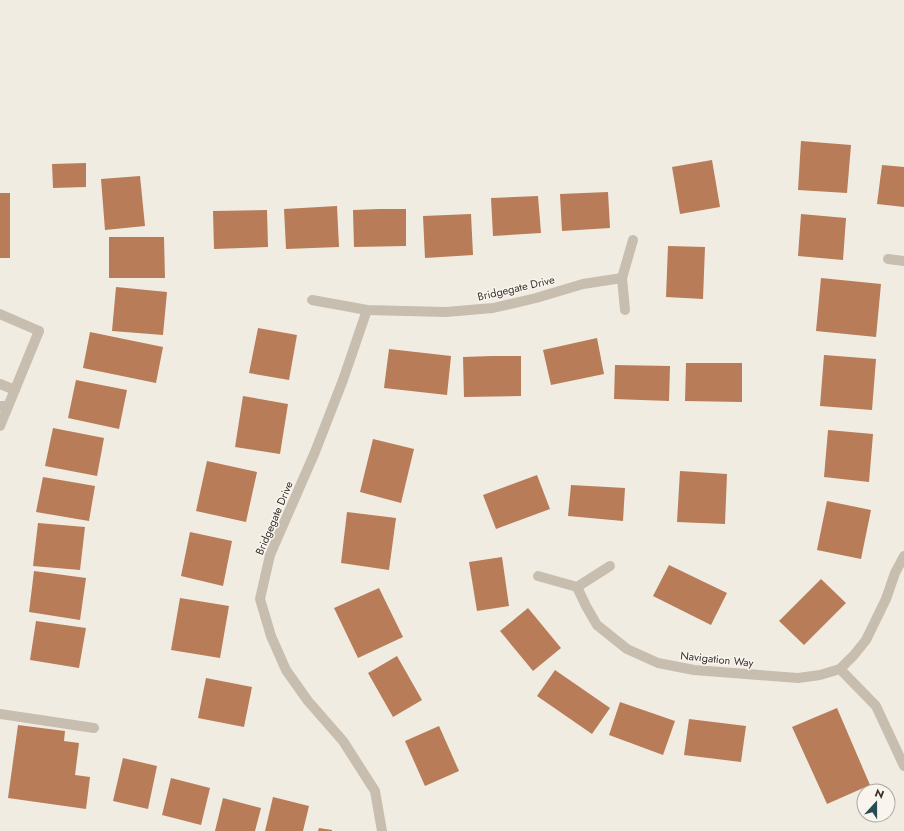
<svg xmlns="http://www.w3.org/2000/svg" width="904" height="831" viewBox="0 0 904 831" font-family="Jost,sans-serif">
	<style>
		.building { fill: #b87c58 }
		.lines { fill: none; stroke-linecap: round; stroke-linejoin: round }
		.service { stroke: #c8beaf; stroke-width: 10 }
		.minor { stroke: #c8beaf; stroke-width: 10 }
		.labels { text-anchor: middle; stroke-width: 3; stroke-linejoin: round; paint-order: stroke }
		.street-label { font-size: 11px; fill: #38312c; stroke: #f9f5ee }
	</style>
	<rect width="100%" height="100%" fill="#f1ece2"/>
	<g class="building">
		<path d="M 801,141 L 851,145 L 847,193 L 798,190 Z"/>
		<path d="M 712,160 L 720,207 L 680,214 L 672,167 Z"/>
		<path d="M 86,163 L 86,187 L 53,188 L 52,164 Z"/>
		<path d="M 882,165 L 904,167 L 904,207 L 877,204 Z"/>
		<path d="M 140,176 L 145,226 L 105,230 L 101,179 Z"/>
		<path d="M 608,192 L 610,228 L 562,231 L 560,194 Z"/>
		<rect x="0" y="193" width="10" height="65"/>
		<path d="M 538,196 L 541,233 L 493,236 L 491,198 Z"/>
		<path d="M 337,206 L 339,247 L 286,249 L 284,209 Z"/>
		<path d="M 379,209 L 406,209 L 406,246 L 354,247 L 353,210 Z"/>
		<path d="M 267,210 L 268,247 L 214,249 L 213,211 Z"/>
		<path d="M 471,214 L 473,255 L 425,258 L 423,216 Z"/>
		<path d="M 801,214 L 846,218 L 843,260 L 798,256 Z"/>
		<path d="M 109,237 L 164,237 L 165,278 L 109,278 Z"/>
		<path d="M 668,246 L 705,247 L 703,299 L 666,297 Z"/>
		<path d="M 821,278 L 881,284 L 876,337 L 816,331 Z"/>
		<path d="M 116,287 L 167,292 L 163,335 L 112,331 Z"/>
		<path d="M 258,328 L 297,335 L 289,380 L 249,373 Z"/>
		<path d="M 90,332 L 163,347 L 156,383 L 83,368 Z"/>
		<path d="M 597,338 L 604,374 L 551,385 L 543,350 Z"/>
		<path d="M 389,349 L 451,356 L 447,395 L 384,388 Z"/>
		<path d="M 824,355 L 876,359 L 872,410 L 820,406 Z"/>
		<path d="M 492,356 L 521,356 L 521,396 L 464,397 L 463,357 Z"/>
		<path d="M 686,363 L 742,363 L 742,402 L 685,401 Z"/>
		<path d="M 615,365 L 670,366 L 669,401 L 614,399 Z"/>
		<path d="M 76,380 L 127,390 L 119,429 L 68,418 Z"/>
		<path d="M 243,396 L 288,404 L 280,454 L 235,447 Z"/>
		<path d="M 53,428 L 104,438 L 97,476 L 45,466 Z"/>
		<path d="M 828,430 L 873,434 L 869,482 L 824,477 Z"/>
		<path d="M 373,439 L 414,449 L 401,503 L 360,492 Z"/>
		<path d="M 207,461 L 257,472 L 246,522 L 196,511 Z"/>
		<path d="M 680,471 L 727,474 L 725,524 L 677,522 Z"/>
		<path d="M 537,475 L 550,509 L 496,529 L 483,495 Z"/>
		<path d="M 43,477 L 95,486 L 89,521 L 36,512 Z"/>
		<path d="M 571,485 L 625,488 L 623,521 L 568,516 Z"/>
		<path d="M 827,501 L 871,510 L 861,559 L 817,550 Z"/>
		<path d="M 347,512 L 396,518 L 389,570 L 341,563 Z"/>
		<path d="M 38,523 L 85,527 L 80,570 L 33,566 Z"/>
		<path d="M 190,532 L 232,541 L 223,586 L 181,576 Z"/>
		<path d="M 502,557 L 509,606 L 477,611 L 469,562 Z"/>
		<path d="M 669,565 L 727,593 L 711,625 L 653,596 Z"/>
		<path d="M 34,571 L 86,578 L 80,620 L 29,612 Z"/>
		<path d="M 821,579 L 846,603 L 804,645 L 779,621 Z"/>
		<path d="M 379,588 L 403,637 L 358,658 L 334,608 Z"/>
		<path d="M 180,598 L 229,606 L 220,658 L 171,650 Z"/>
		<path d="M 528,608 L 561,648 L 533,671 L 500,631 Z"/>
		<path d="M 36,621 L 86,628 L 79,668 L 30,660 Z"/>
		<path d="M 397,656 L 422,700 L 393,717 L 368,673 Z"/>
		<path d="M 555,670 L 610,708 L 592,734 L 537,696 Z"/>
		<path d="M 206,678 L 252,687 L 244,727 L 198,718 Z"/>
		<path d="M 620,702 L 675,721 L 663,755 L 609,735 Z"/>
		<path d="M 837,708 L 870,785 L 827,804 L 792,727 Z"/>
		<path d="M 689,719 L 746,726 L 741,762 L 684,755 Z"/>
		<path d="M 18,725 L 65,731 L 64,741 L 79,743 L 75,775 L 90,777 L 86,809 L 8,798 Z"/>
		<path d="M 439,726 L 459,771 L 425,786 L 405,741 Z"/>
		<path d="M 123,758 L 157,766 L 148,809 L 113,801 Z"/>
		<path d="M 171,778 L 210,788 L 201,825 L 162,815 Z"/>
		<path d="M 273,797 L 309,806 L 303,831 L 265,831 Z"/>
		<path d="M 223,798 L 261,808 L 255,831 L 215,831 Z"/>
		<path d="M 319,828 L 332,830 L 332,831 L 318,831 Z"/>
	</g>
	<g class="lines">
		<g class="service">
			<path d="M 0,314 L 39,331"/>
			<path d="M 0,406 L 8,406"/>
			<path d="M 0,714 L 94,728"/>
		</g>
		<g class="minor">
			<path d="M 888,259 L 904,261"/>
			<path d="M 312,300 L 367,310 L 446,312 L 493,308 L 536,298 L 583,284 L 622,278"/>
			<path d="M 367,310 L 343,380 L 315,452 L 270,555 L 260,599 L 271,636 L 286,670 L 308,701 L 343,741 L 375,791 L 382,831"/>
			<path d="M 625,310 L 622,278 L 633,240"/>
			<path d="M 0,384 L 15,390"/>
			<path d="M 0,426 L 39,331"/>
			<path d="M 538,576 L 577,587 L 610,566"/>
			<path d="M 577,587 L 586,606 L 597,625 L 627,649 L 658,663 L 694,670 L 798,678 L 820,675 L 840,669 L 876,706 L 904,766"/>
			<path d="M 840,669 L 854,655 L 866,640 L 886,599 L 895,573 L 904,556"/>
		</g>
	</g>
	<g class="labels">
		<g class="street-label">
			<text transform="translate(516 288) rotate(-13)" y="4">Bridgegate Drive</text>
			<text transform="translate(274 518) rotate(-67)" y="4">Bridgegate Drive</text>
			<text transform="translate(717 659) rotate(6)" y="4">Navigation Way</text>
		</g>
	</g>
	<g transform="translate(876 803) rotate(21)"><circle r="19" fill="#f9f5ee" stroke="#aca7a0"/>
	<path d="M0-3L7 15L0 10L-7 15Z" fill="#264c55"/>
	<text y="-6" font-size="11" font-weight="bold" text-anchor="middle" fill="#38312c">N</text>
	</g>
</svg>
